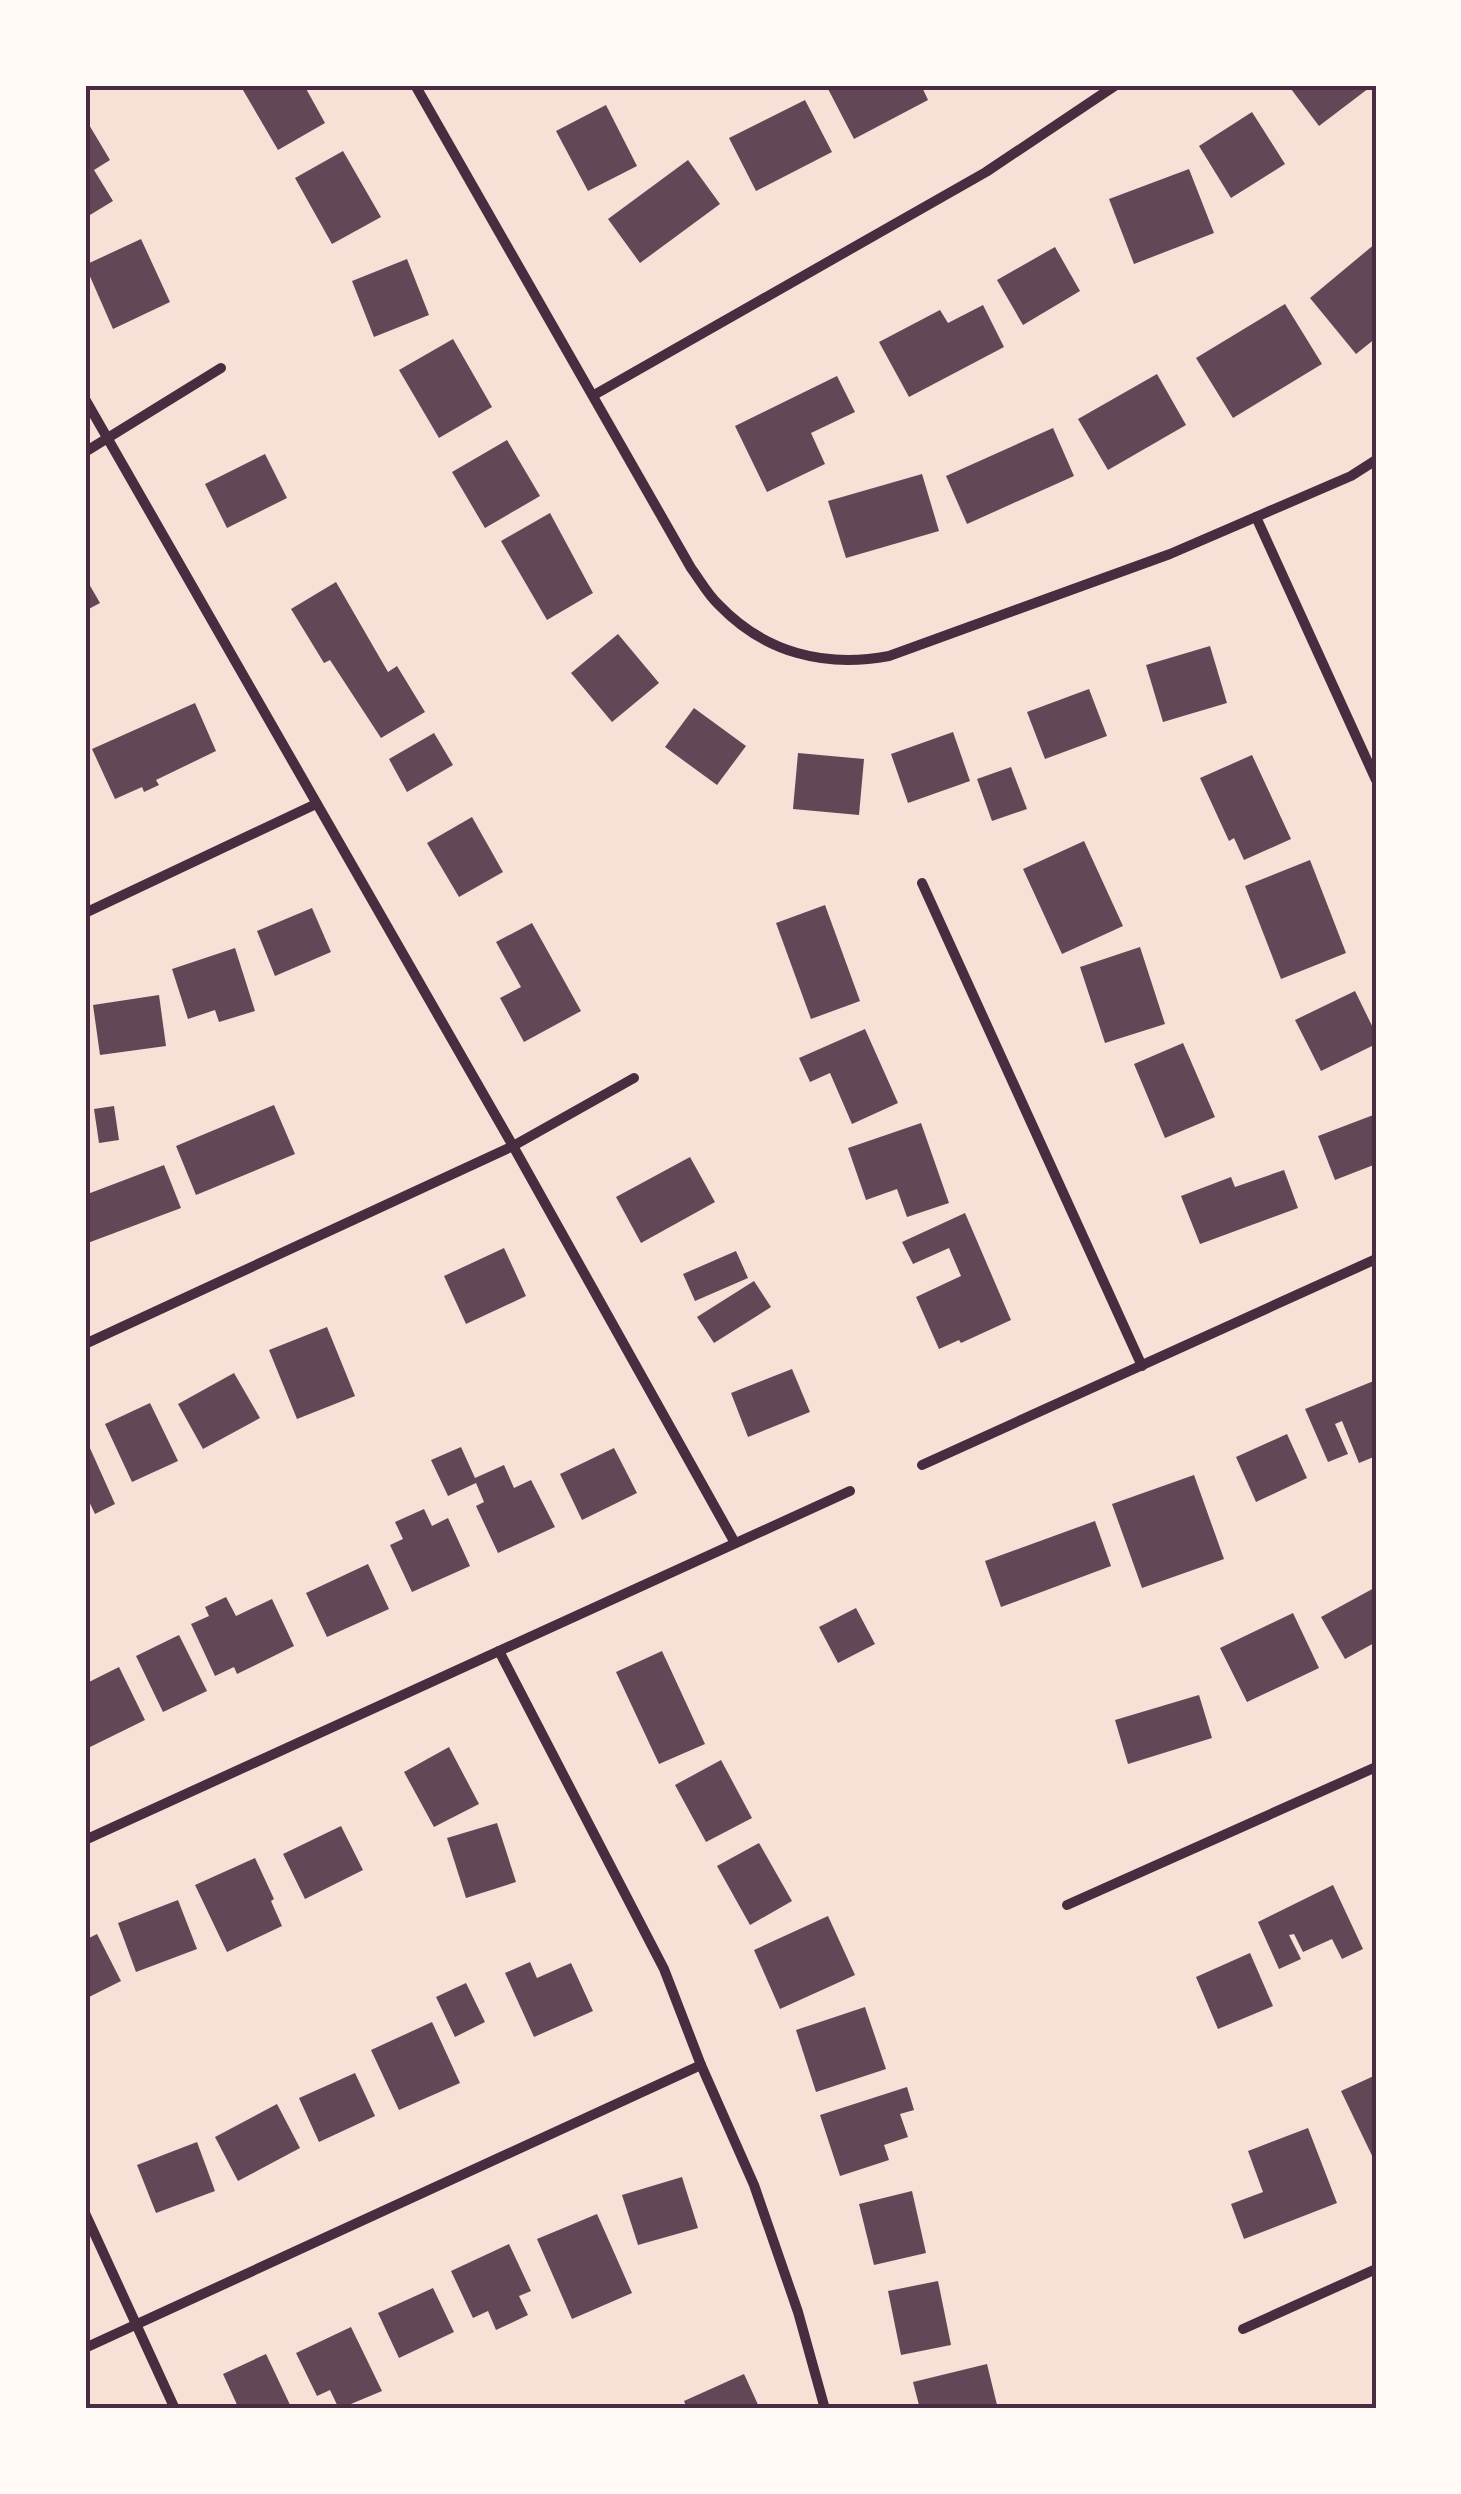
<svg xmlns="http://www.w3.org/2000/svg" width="1461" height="2494" viewBox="0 0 1461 2494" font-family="Karla,sans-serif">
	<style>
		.building { fill: #644757 }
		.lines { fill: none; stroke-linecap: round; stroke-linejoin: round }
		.minor { stroke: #4a2c40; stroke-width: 10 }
		.neatline { fill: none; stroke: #4a2c40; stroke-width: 4 }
	</style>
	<rect width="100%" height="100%" fill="#f7e1d7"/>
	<g class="building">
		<path d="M 240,85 L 304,85 L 325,123 L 278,150 Z"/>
		<path d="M 826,85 L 921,85 L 928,100 L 854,139 Z"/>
		<path d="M 1288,85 L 1373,85 L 1319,126 Z"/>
		<path d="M 805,100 L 832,152 L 756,191 L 729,138 Z"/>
		<path d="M 606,105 L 637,166 L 588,191 L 556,131 Z"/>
		<path d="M 1252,112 L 1285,164 L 1231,198 L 1199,146 Z"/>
		<path d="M 85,118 L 110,160 L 94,170 L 113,201 L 85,218 Z"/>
		<path d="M 343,151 L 381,217 L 332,244 L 295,178 Z"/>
		<path d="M 688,160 L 720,204 L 640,263 L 608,219 Z"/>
		<path d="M 1189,169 L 1214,233 L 1134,264 L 1109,199 Z"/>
		<path d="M 141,239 L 170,302 L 113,329 L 85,265 Z"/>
		<path d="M 1376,243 L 1376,338 L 1356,354 L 1310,298 Z"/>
		<path d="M 1055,247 L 1080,291 L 1023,325 L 997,280 Z"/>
		<path d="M 407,259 L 429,315 L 374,337 L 352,281 Z"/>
		<path d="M 1285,304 L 1322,364 L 1233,418 L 1196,358 Z"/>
		<path d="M 983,305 L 1004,347 L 909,397 L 879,342 L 940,310 L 948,323 Z"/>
		<path d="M 453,339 L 492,407 L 439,438 L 399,370 Z"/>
		<path d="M 1157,374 L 1186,425 L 1108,470 L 1078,419 Z"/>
		<path d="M 837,376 L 855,412 L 811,433 L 825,464 L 767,492 L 735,426 Z"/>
		<path d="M 1053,428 L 1074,476 L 967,524 L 946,476 Z"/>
		<path d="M 507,440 L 540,496 L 485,528 L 452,472 Z"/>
		<path d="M 265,454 L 287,498 L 227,528 L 205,484 Z"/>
		<path d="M 922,474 L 939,531 L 846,558 L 828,501 Z"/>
		<path d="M 550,513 L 593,593 L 547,620 L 501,541 Z"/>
		<path d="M 85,577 L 100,603 L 85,611 Z"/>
		<path d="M 336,582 L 388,672 L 397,666 L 425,712 L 381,738 L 330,660 L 324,663 L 291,609 Z"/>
		<path d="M 618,634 L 659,683 L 612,722 L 571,673 Z"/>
		<path d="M 1210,646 L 1227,703 L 1163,722 L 1146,665 Z"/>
		<path d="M 1089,689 L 1107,736 L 1045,759 L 1027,712 Z"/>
		<path d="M 195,703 L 216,751 L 156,780 L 159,785 L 144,792 L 142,787 L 115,799 L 92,749 Z"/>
		<path d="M 694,708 L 746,746 L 717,785 L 665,747 Z"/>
		<path d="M 953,732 L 970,781 L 908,803 L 891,754 Z"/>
		<path d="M 434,733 L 453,765 L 407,792 L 389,759 Z"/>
		<path d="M 798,753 L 864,759 L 859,815 L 793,809 Z"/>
		<path d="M 1252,755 L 1291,839 L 1244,860 L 1234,838 L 1229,841 L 1200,778 Z"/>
		<path d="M 1011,767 L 1027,809 L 992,821 L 977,779 Z"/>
		<path d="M 472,817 L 503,872 L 459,897 L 427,843 Z"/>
		<path d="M 1084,841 L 1123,926 L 1062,954 L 1023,869 Z"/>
		<path d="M 1310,860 L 1346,953 L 1281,979 L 1245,886 Z"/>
		<path d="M 825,905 L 860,1001 L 811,1019 L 776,923 Z"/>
		<path d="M 312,908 L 331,952 L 275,976 L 257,931 Z"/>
		<path d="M 532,923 L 581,1011 L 524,1042 L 500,998 L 521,987 L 496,942 Z"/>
		<path d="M 1140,947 L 1165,1024 L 1105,1043 L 1080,967 Z"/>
		<path d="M 235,948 L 255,1011 L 219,1022 L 215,1010 L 188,1019 L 172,969 Z"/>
		<path d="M 1355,991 L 1376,1034 L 1376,1044 L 1321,1071 L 1295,1020 Z"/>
		<path d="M 159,995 L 166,1046 L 100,1055 L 93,1005 Z"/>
		<path d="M 865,1029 L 898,1103 L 852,1124 L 830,1073 L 810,1082 L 799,1058 Z"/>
		<path d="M 1183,1043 L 1215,1117 L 1165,1138 L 1134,1064 Z"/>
		<path d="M 274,1105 L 295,1154 L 196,1195 L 176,1146 Z"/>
		<path d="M 114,1106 L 119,1140 L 99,1143 L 94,1109 Z"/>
		<path d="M 1376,1114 L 1376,1164 L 1335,1180 L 1318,1136 Z"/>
		<path d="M 921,1123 L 949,1203 L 907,1217 L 897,1189 L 866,1200 L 848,1148 Z"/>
		<path d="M 690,1157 L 715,1202 L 641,1243 L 616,1197 Z"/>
		<path d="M 164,1165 L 181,1208 L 85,1244 L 85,1195 Z"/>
		<path d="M 1284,1170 L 1298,1208 L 1200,1244 L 1181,1196 L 1231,1177 L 1235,1187 Z"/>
		<path d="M 965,1213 L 1011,1320 L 961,1343 L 959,1340 L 939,1349 L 916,1297 L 961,1276 L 949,1248 L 913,1264 L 902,1242 Z"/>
		<path d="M 504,1248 L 526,1296 L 466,1324 L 444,1276 Z"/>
		<path d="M 736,1251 L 748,1278 L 695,1301 L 683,1274 Z"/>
		<path d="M 754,1281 L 771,1307 L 714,1343 L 697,1317 Z"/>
		<path d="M 327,1327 L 355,1396 L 297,1419 L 269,1350 Z"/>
		<path d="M 792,1369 L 810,1412 L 748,1437 L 731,1393 Z"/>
		<path d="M 234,1373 L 260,1418 L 203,1449 L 178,1404 Z"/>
		<path d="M 1376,1380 L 1376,1456 L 1359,1463 L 1342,1421 L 1335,1424 L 1348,1454 L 1328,1462 L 1305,1409 Z"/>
		<path d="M 150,1403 L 178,1461 L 132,1482 L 105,1424 Z"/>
		<path d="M 1287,1434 L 1307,1478 L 1256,1502 L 1236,1457 Z"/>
		<path d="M 85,1437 L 115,1504 L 95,1514 L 85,1493 Z"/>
		<path d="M 461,1447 L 475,1478 L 504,1465 L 514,1488 L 531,1480 L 555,1527 L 498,1553 L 476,1506 L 484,1502 L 476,1483 L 448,1496 L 431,1460 Z"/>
		<path d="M 614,1448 L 637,1493 L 582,1520 L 560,1474 Z"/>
		<path d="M 1194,1475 L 1224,1559 L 1142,1588 L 1112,1504 Z"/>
		<path d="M 424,1509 L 432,1526 L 448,1518 L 470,1566 L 412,1592 L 390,1545 L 403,1539 L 395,1522 Z"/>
		<path d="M 1095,1521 L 1111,1566 L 1001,1607 L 985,1561 Z"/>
		<path d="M 368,1564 L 389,1609 L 327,1637 L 306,1593 Z"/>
		<path d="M 1376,1587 L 1376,1642 L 1345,1659 L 1321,1617 Z"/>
		<path d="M 226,1597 L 236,1616 L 272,1599 L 294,1646 L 237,1674 L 234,1667 L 215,1676 L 191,1624 L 209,1616 L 205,1607 Z"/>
		<path d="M 856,1608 L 875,1644 L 838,1663 L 819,1627 Z"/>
		<path d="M 1293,1613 L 1319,1668 L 1247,1702 L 1220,1648 Z"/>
		<path d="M 179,1635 L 207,1691 L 163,1712 L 136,1656 Z"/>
		<path d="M 662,1651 L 705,1744 L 659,1764 L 616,1672 Z"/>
		<path d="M 119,1667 L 145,1720 L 88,1748 L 85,1684 Z"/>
		<path d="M 1199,1695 L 1212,1738 L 1128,1764 L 1115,1720 Z"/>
		<path d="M 449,1747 L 479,1804 L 434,1827 L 404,1772 Z"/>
		<path d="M 721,1760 L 752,1818 L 706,1842 L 675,1785 Z"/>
		<path d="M 497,1823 L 516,1882 L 466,1898 L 447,1838 Z"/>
		<path d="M 341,1826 L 363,1870 L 305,1899 L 283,1854 Z"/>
		<path d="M 759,1843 L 792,1901 L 750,1925 L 717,1866 Z"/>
		<path d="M 255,1858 L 274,1899 L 271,1901 L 282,1926 L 227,1952 L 195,1885 Z"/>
		<path d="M 1333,1885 L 1363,1949 L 1342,1959 L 1332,1939 L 1303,1952 L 1294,1934 L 1289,1935 L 1301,1959 L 1279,1969 L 1258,1922 Z"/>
		<path d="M 178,1900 L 197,1949 L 136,1972 L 118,1923 Z"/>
		<path d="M 828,1916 L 855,1975 L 780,2009 L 754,1950 Z"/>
		<path d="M 97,1934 L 121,1981 L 85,1999 L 85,1940 Z"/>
		<path d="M 1250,1953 L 1273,2006 L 1218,2029 L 1196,1977 Z"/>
		<path d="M 530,1962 L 537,1978 L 571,1963 L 593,2011 L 534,2037 L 505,1973 Z"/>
		<path d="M 466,1983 L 485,2022 L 455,2037 L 436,1997 Z"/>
		<path d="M 865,2007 L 886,2069 L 816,2092 L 796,2030 Z"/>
		<path d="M 432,2022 L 460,2083 L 399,2110 L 371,2050 Z"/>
		<path d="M 355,2073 L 375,2116 L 319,2142 L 299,2098 Z"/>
		<path d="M 1376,2075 L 1376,2164 L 1341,2091 Z"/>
		<path d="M 907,2087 L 914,2110 L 900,2114 L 908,2137 L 884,2145 L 889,2160 L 840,2176 L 820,2115 Z"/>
		<path d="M 277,2104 L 300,2148 L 238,2181 L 215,2137 Z"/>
		<path d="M 1308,2128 L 1337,2203 L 1244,2239 L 1231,2204 L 1263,2192 L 1248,2151 Z"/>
		<path d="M 197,2142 L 215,2191 L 156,2213 L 137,2165 Z"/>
		<path d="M 682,2177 L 698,2228 L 638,2245 L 622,2195 Z"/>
		<path d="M 912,2191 L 926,2253 L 874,2265 L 859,2204 Z"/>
		<path d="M 597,2214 L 632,2293 L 572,2319 L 537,2239 Z"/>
		<path d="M 509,2244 L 531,2291 L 519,2296 L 528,2315 L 496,2330 L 488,2311 L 473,2318 L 451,2271 Z"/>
		<path d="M 938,2281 L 951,2345 L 901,2355 L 888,2291 Z"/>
		<path d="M 433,2288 L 454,2332 L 399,2358 L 378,2313 Z"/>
		<path d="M 351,2327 L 382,2391 L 339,2409 L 330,2390 L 317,2396 L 296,2353 Z"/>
		<path d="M 266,2354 L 292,2409 L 239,2409 L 223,2374 Z"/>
		<path d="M 987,2364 L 998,2409 L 920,2409 L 913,2382 Z"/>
		<path d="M 744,2374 L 760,2409 L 687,2409 L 684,2401 Z"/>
	</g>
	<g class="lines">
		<g class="minor">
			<path d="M 415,85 L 691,568 C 700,580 708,595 719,605 C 765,653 825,668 889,656 L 1170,554 L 1351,476 L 1376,460"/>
			<path d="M 594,395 L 986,172 L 1116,85"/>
			<path d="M 85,399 L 513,1146 L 735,1543"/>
			<path d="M 85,452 L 221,368"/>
			<path d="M 1256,517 L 1376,780"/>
			<path d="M 922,883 L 1142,1366"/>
			<path d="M 85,913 L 316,804"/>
			<path d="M 85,1344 L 513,1146 L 634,1078"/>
			<path d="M 922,1465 L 1376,1259"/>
			<path d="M 499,1651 L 664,1969 L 701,2065 L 754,2185 L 798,2312 L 825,2409"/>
			<path d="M 85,1840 L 850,1491"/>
			<path d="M 1067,1905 L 1376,1767"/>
			<path d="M 85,2213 L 175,2409"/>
			<path d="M 1243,2329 L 1376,2269"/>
			<path d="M 85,2348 L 701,2065"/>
		</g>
	</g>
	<rect width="1461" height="2494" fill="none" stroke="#fffaf5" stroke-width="175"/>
	<rect x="88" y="88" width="1286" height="2318" class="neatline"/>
</svg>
